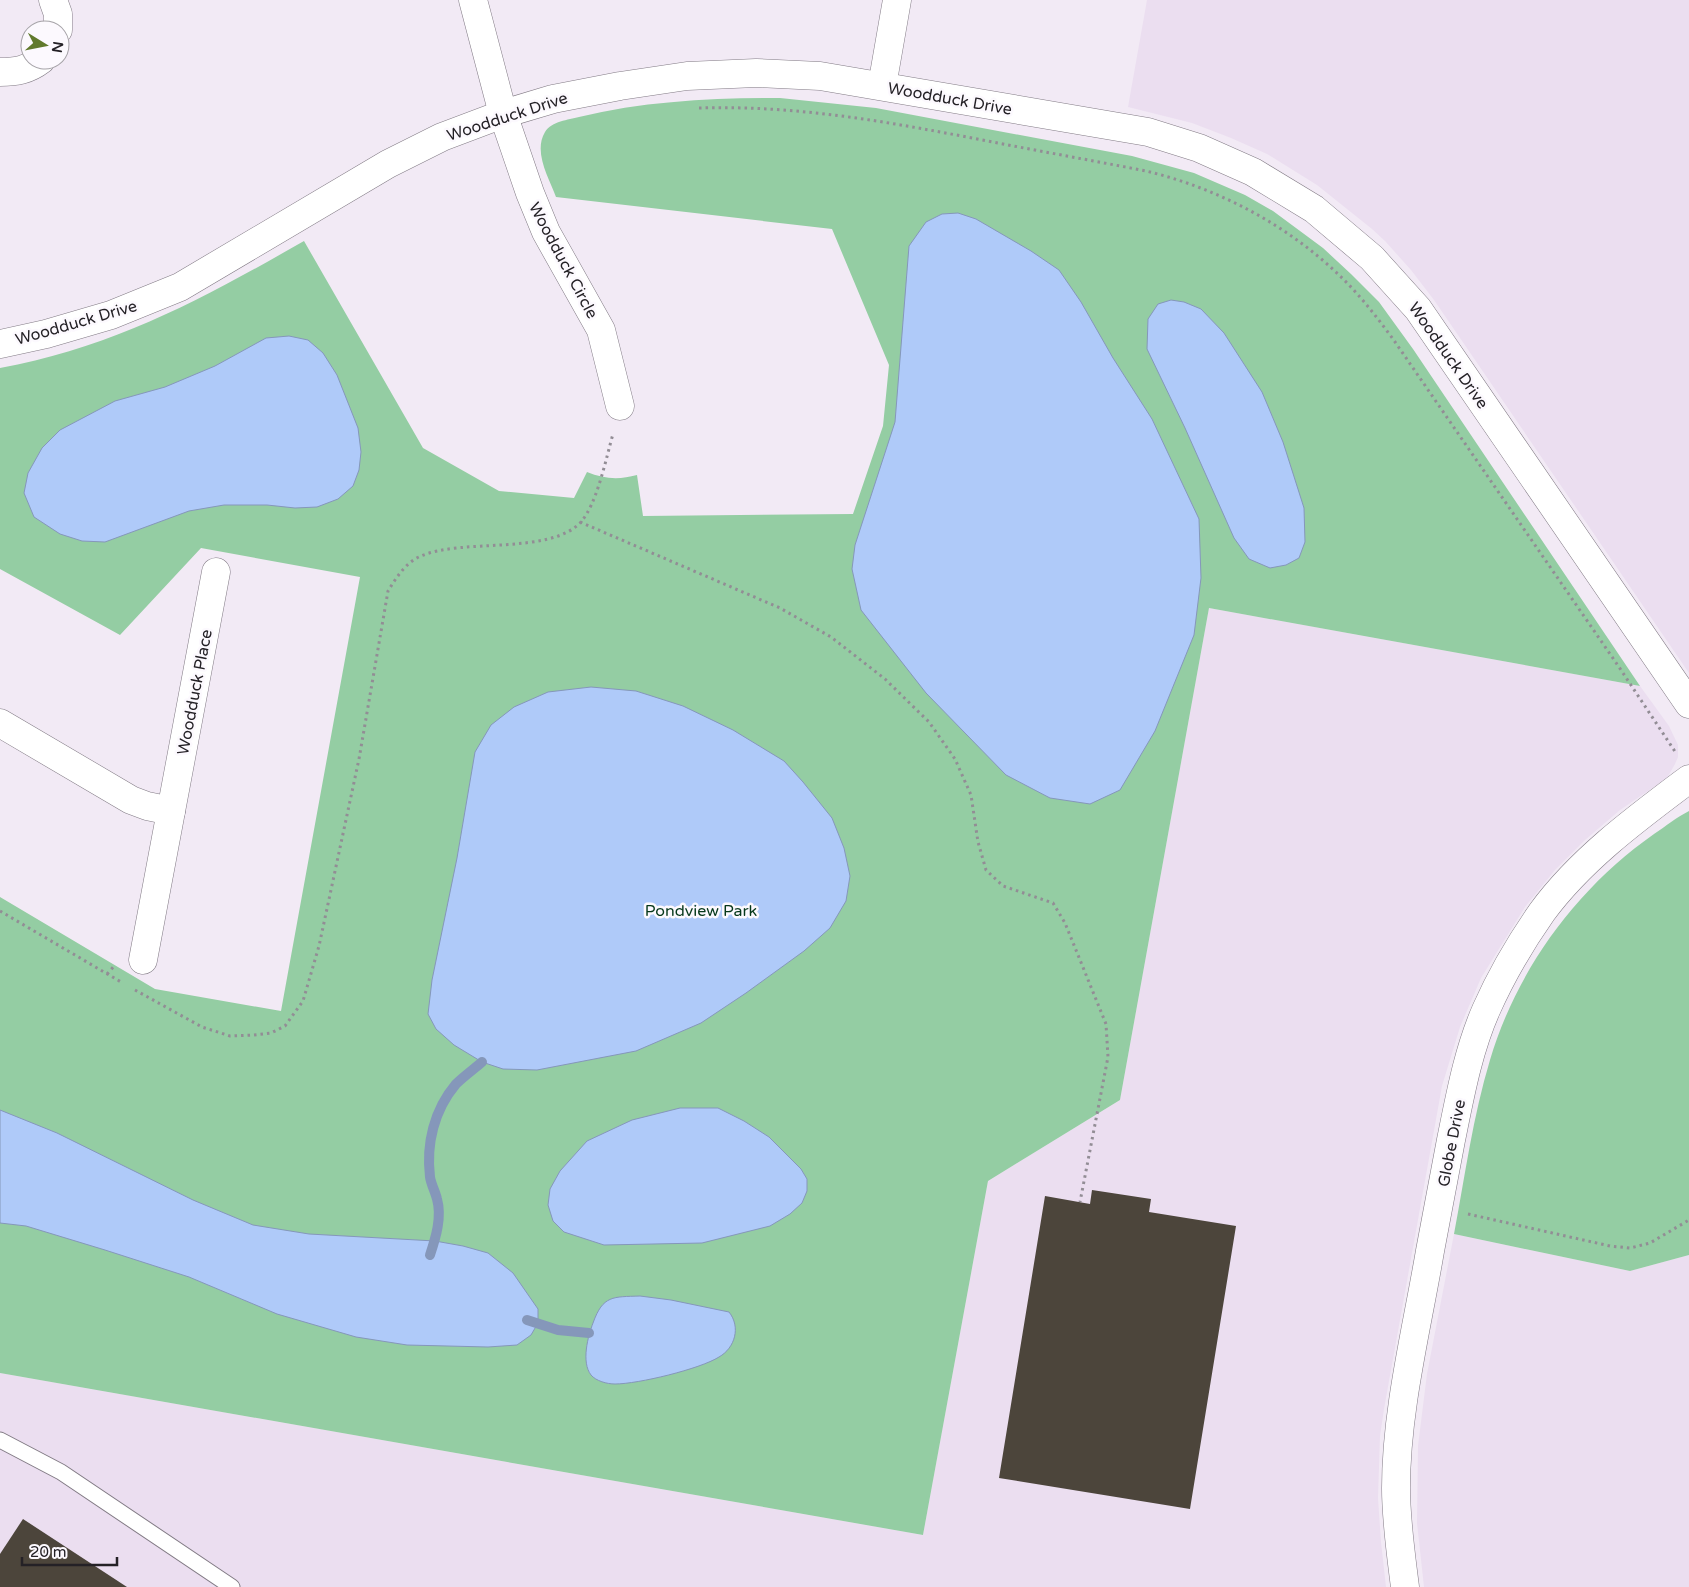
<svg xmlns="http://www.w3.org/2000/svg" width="1689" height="1587" viewBox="0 0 1689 1587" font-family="'Varela Round',sans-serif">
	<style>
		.built { fill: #ebdef0 }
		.green { fill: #94cda3 }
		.water { fill: #afcaf9; stroke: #8597ba }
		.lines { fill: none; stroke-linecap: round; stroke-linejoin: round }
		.stream { stroke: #8597ba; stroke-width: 10 }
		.building { fill: #4c453b }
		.lane-casing { stroke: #827b85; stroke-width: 17 }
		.street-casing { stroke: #827b85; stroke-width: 29 }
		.path { stroke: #928d95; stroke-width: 3; stroke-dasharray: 2.5 4; stroke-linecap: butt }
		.lane { stroke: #fff; stroke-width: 15 }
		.street { stroke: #fff; stroke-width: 28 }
		.labels { text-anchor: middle; stroke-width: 5; stroke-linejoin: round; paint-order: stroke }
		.street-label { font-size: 16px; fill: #242126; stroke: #fcf9fe }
		.park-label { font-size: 16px; fill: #06381b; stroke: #fcf9fe }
	</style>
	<rect width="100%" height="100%" fill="#f2eaf5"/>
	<g class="built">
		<path d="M 1147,0 L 1689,0 L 1689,673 L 1434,300 L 1411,270 L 1385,241 L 1372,229 L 1317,185 L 1267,154 L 1231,138 L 1192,123 L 1128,107 Z"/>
		<path d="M 1209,608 L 1640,686 L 1669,726 L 1678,745 L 1678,757 L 1675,764 L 1667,778 L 1620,810 L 1585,840 L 1555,870 L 1525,907 L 1481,978 L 1460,1027 L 1442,1086 L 1384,1409 L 1380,1436 L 1378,1498 L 1381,1542 L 1386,1587 L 0,1587 L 0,1373 L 923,1535 L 988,1181 L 1120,1100 Z"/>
		<path d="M 1454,1234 L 1630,1271 L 1689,1255 L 1689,1587 L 1424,1587 L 1417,1523 L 1418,1446 L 1427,1374 Z"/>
	</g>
	<g class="green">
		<path d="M 780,98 L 876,108 L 1132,156 L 1194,173 L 1245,195 L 1273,211 L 1323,248 L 1351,274 L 1379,302 L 1413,349 L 1640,686 L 1209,608 L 1120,1100 L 988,1181 L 923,1535 L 0,1373 L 0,897 L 155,989 L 281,1011 L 360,577 L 201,548 L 120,635 L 0,569 L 0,368 C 115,347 204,298 304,241 L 423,448 L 499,491 L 574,498 L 587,472 C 604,479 619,480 637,475 L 643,516 L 853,514 L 883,426 L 889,365 L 832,229 L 556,197 C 549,178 533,152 545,132 C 552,121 568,120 579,117 C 645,101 713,98 780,98 Z"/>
		<path d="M 1689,811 L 1689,1255 L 1630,1271 L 1454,1234 C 1465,1176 1473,1116 1490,1060 C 1517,969 1577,888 1654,834 C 1666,826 1677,817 1689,811 Z"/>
	</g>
	<g class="water">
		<path d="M 958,213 L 976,219 L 1031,251 L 1059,270 L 1081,302 L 1113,358 L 1152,419 L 1199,519 L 1201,578 L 1194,635 L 1155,731 L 1120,790 L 1090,804 L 1050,798 L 1006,775 L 926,693 L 861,610 L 852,569 L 855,545 L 895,422 L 909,246 L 926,222 L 942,214 Z"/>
		<path d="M 1171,300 L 1184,302 L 1201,309 L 1224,333 L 1262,392 L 1283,442 L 1304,508 L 1305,542 L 1299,558 L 1286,565 L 1270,568 L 1249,559 L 1234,538 L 1185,428 L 1147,349 L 1148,319 L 1158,304 Z"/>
		<path d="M 289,336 L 308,340 L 323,353 L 337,375 L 358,428 L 361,452 L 359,470 L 353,486 L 338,499 L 317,507 L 295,508 L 267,505 L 224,505 L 189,511 L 105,542 L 82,541 L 60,534 L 34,517 L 24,493 L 28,473 L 42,448 L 60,430 L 115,401 L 165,387 L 215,366 L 266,338 Z"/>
		<path d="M 591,687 L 636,691 L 683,706 L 733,730 L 784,761 L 803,782 L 832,818 L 844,848 L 850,876 L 846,901 L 830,928 L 804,951 L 746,993 L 701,1023 L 636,1051 L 537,1070 L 503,1069 L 482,1062 L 454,1045 L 436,1029 L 428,1014 L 432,980 L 457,858 L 475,752 L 491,725 L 514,707 L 548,692 Z"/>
		<path d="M 680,1108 L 718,1108 L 744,1121 L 769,1137 L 801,1169 L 807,1179 L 807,1191 L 802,1203 L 790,1214 L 770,1226 L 702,1243 L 604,1245 L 564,1232 L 553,1221 L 548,1205 L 550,1189 L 560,1171 L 587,1141 L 632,1120 Z"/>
		<path d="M 0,1110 L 57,1133 L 193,1200 L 253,1225 L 309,1234 L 435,1241 L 463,1246 L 488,1253 L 513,1273 L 538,1309 L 538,1323 L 531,1335 L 517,1345 L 488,1347 L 407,1345 L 356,1337 L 277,1314 L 189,1277 L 105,1250 L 26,1226 L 0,1223 Z"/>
		<path d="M 640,1296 L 671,1300 L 729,1312 C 741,1327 735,1348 719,1357 C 700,1369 638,1384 615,1384 C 607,1384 596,1381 591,1375 C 581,1362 588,1336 593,1323 C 603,1295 613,1297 640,1296 Z"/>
	</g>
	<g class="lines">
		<g class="stream">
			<path d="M 430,1255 C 436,1237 442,1217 437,1199 C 435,1191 431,1184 430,1177 C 426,1144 434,1110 456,1084 C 464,1076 474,1069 482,1062"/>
			<path d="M 527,1320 L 558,1330 L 589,1333"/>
		</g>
	</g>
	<g class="building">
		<path d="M 1092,1190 L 1151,1199 L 1149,1212 L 1236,1226 L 1190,1509 L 999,1478 L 1045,1196 L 1090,1204 Z"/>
		<path d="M 23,1519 L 127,1587 L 0,1587 L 0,1554 Z"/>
	</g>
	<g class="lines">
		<defs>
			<path id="lane" d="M 0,1440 L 61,1472 L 232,1587"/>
			<g id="street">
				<path d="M 53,0 L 58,14 L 58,30"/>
				<path d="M 473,0 L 503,114 L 530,193 L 546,232 L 601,330 L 620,406"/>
				<path d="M 0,72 C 16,72 28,70 41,60"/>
				<path d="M 882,86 L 897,0"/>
				<path d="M 0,344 L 46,334 L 111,315 L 180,287 L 388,164 L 442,137 L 503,114 L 553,99 L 620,86 L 687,76 L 756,73 L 820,76 L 1148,132 L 1199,148 L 1253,172 L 1314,209 L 1372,258 L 1418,309 L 1689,704"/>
				<path d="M 0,723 L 131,800 L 147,806 L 171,811"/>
				<path d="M 143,960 L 216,572"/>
				<path d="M 1405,1587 C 1401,1555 1396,1521 1396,1488 C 1396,1410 1417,1328 1430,1251 C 1437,1214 1444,1177 1451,1140 C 1460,1096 1468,1051 1486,1010 C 1501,976 1521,942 1542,912 C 1581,859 1637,818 1689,779"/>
			</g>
		</defs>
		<use href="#lane" class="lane-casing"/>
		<use href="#street" class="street-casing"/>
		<g class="path">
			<path d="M 699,108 C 801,105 894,123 993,142 C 1044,152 1095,161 1146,171 C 1217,188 1286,224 1339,275 C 1359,294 1376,316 1393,339 L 1619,667 L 1676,753"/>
			<path d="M 580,522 L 780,608 L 831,637 L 885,679 L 929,722 L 955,759 L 971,795 L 978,842 L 986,870 L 1003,886 L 1053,903 L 1065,923 L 1106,1024 L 1108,1057 L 1080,1202"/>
			<path d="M 0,911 L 121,982"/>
			<path d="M 107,974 L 115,965"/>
			<path d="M 135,990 L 202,1027 L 230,1036 L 254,1035 L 271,1033 L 285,1026 L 303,1001 L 319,946 L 359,759 L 388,591 C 396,578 406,562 421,556 C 463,538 548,555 580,523 C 597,505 606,458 613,434"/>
			<path d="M 1468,1214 L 1610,1246 L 1630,1248 L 1650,1243 L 1689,1220"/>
		</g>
		<use href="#lane" class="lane"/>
		<use href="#street" class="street"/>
	</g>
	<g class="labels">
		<g class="street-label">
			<text transform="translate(950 98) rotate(10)" y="6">Woodduck Drive</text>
			<text transform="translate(507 116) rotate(-18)" y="6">Woodduck Drive</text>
			<text transform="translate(564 260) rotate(62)" y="6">Woodduck Circle</text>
			<text transform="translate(76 322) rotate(-16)" y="6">Woodduck Drive</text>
			<text transform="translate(1449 355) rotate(55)" y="6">Woodduck Drive</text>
			<text transform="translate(194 692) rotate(-79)" y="6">Woodduck Place</text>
			<text transform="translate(1451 1143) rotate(-79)" y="6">Globe Drive</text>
		</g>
		<g class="park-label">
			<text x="701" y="916">Pondview Park</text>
		</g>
	</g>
	<g transform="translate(45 45) rotate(100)"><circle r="24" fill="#fcf9fe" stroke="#a6a3a8"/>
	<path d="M0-4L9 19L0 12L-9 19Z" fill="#617a2d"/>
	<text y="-8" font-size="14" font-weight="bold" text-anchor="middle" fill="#242126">N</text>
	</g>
	<path d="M22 1557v8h95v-8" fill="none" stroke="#242126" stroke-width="2.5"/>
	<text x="30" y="1557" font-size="15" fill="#242126" stroke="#fcf9fe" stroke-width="4" paint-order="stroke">20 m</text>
</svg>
